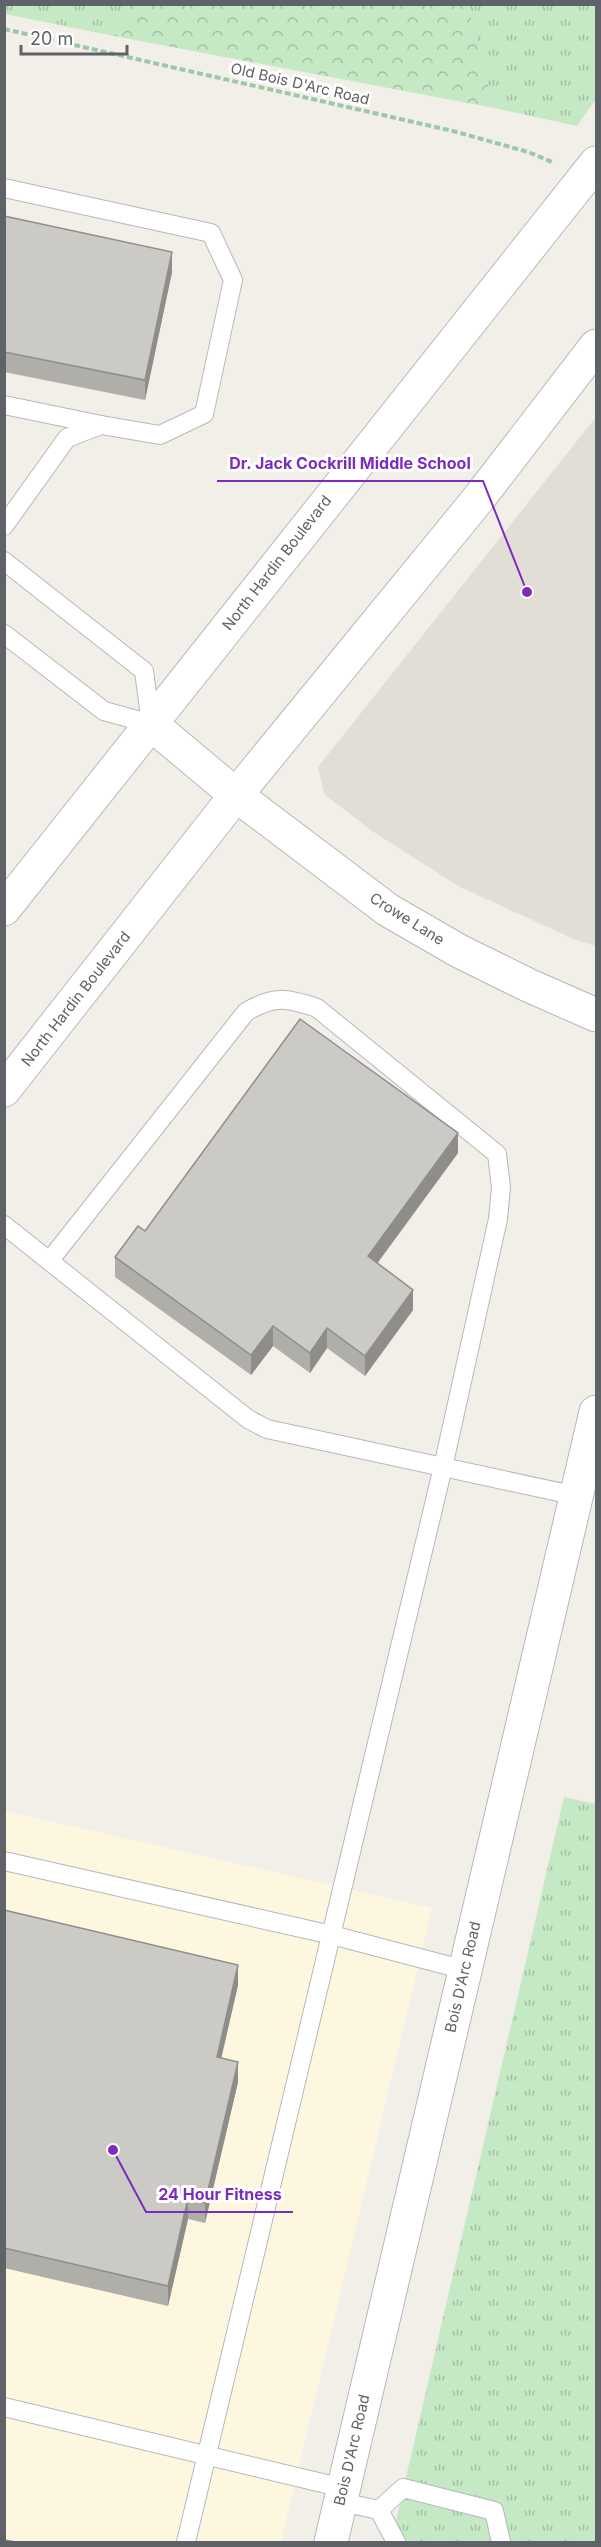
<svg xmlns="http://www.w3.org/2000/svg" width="601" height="2547" viewBox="0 0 601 2547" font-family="Inter,sans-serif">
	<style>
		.commercial { fill: #fef7e0 }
		.education { fill: #e1ded6 }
		.grass { fill: url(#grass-tufts) }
		.forest { fill: url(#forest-crowns) }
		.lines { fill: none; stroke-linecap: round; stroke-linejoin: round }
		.service-casing { stroke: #b5b8bc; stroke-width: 20 }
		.minor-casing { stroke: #b5b8bc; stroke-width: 35 }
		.tertiary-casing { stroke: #b5b8bc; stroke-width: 35 }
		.secondary-casing { stroke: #b6babf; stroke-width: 35 }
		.path { stroke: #9cc7a9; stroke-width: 4; stroke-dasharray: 6 3; stroke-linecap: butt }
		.service { stroke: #fff; stroke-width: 18 }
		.minor { stroke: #fff; stroke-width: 33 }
		.tertiary { stroke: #fff; stroke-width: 33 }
		.secondary { stroke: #fff; stroke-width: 33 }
		.wall { fill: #afaea9 }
		.shaded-wall { fill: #8f8d8a }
		.building { fill: #cccac5; stroke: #8f8d8a; stroke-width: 1.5 }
		.labels { text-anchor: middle; stroke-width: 6; stroke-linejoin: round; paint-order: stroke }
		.street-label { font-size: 15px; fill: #5f6368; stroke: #fff }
		.leader { fill: none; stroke: #7b2cbf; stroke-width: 2 }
		.callout-dot { fill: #7b2cbf; stroke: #fff; stroke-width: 2 }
		.callout-label { font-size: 16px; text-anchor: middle; font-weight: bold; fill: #7b2cbf; stroke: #fff; stroke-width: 6; stroke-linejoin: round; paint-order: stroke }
	</style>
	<defs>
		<pattern id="grass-tufts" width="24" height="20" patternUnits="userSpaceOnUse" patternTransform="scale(1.5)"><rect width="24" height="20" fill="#c5e8c5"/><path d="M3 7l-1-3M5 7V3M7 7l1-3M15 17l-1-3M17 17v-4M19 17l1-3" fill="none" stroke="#a3c0a4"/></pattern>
		<pattern id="forest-crowns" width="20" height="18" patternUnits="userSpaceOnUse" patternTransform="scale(1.5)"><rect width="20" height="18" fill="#c5e8c5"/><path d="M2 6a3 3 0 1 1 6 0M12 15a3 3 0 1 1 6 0" fill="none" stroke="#a3c0a4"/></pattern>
	</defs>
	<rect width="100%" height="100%" fill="#f1efe8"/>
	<path class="commercial" d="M 5,1811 L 432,1908 L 281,2542 L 5,2542 Z"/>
	<path class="education" d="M 596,417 L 596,946 L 576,940 L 460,887 L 372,831 L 324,794 L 318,767 Z"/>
	<g class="grass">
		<path d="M 4,5 L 129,5 L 119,37 L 5,14 Z"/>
		<path d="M 468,5 L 596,5 L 596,99 L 577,126 L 494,108 Z"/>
		<path d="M 564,1797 L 596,1804 L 596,2542 L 391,2542 Z"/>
	</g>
	<path class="forest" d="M 129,5 L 468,5 L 494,108 L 119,37 Z"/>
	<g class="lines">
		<defs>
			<g id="service">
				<path d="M 4,188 L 211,233 L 233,280 L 204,414 L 160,435 L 101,425 L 67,438 L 4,526"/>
				<path d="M 4,405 L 101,425"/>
				<path d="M 4,561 L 144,671 L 151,724 L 104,711 L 4,634"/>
				<path d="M 4,1225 L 248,1419 L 267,1429 L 577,1496"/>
				<path d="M 50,1260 L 246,1012 C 274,995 287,998 317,1008 L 497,1154 L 501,1187 L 498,1219 L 443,1467 L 186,2542"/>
				<path d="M 4,1861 L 332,1935 L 465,1970"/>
				<path d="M 4,2407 L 343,2488"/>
				<path d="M 341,2502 L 379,2510"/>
				<path d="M 379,2510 L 403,2488 L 494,2511 L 501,2542"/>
				<path d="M 379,2510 L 396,2542"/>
			</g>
			<path id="minor" d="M 331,2542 L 596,1412"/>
			<path id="tertiary" d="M 236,795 L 388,910 L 459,951 L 528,985 L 596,1015"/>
			<g id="secondary">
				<path d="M 151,724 L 236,795"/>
				<path d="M 4,909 L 596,163"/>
				<path d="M 4,1090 L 236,795 L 479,498 L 596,346"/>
			</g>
		</defs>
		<use href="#service" class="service-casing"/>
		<use href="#minor" class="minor-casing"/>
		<use href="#tertiary" class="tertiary-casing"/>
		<use href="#secondary" class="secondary-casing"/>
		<path class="path" d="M 4,29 L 453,131 L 528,152 L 552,162"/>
		<use href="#service" class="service"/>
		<use href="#minor" class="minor"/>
		<use href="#tertiary" class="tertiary"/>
		<use href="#secondary" class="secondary"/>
	</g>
	<g class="wall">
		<path d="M 4,216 L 172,272 L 145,400 L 4,372 Z"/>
		<path d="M 458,1153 L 377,1263 L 413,1310 L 365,1376 L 327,1348 L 310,1373 L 273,1346 L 251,1375 L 115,1277 L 115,1257 L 145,1231 Z"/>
		<path d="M 4,1910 L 238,1985 L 221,2058 L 238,2082 L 205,2223 L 188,2219 L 168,2306 L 4,2268 Z"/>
	</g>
	<g class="shaded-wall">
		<path d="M 172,252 L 172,272 L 145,400 L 145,380 Z"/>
		<path d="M 458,1133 L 458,1153 L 368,1276 L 368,1256 Z"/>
		<path d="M 413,1290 L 413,1310 L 365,1376 L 365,1356 Z"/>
		<path d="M 273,1326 L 273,1346 L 251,1375 L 251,1355 Z"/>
		<path d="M 327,1328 L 327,1348 L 310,1373 L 310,1353 Z"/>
		<path d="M 238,1965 L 238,1985 L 217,2077 L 217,2057 Z"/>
		<path d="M 238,2062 L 238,2082 L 205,2223 L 205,2203 Z"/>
		<path d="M 188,2198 L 188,2219 L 168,2306 L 168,2286 Z"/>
	</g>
	<g class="building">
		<path d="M 4,216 L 172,252 L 145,380 L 4,352 Z"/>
		<path d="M 300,1019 L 458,1133 L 368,1256 L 413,1290 L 365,1356 L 327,1328 L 310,1353 L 273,1326 L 251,1355 L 115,1257 L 138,1226 L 145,1231 Z"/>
		<path d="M 4,1910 L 238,1965 L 217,2057 L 238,2062 L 205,2203 L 188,2198 L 168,2286 L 4,2248 Z"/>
		<path d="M 4,2540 L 16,2542 L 4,2542 Z"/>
	</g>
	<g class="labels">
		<g class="street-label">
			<text transform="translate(300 84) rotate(13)" y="5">Old Bois D'Arc Road</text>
			<text transform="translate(277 563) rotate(-52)" y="5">North Hardin Boulevard</text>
			<text transform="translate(407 919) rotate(32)" y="5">Crowe Lane</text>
			<text transform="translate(76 999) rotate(-52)" y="5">North Hardin Boulevard</text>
			<text transform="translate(463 1977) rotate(-77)" y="5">Bois D'Arc Road</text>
			<text transform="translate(352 2450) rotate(-77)" y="5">Bois D'Arc Road</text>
		</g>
	</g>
	<path class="leader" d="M527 592L483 481H217M113 2150L146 2212H293"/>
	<g class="callout-dot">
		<circle cx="527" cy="592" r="6"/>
		<circle cx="113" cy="2150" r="6"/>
	</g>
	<g class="callout-label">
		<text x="350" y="469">Dr. Jack Cockrill Middle School</text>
		<text x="220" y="2200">24 Hour Fitness</text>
	</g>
	<rect width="601" height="2547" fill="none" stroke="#5f6368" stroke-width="12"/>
	<path d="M21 45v9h106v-9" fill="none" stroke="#5f6368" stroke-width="3"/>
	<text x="30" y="45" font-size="18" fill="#5f6368" stroke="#ffffff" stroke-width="4.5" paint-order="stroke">20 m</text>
</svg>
